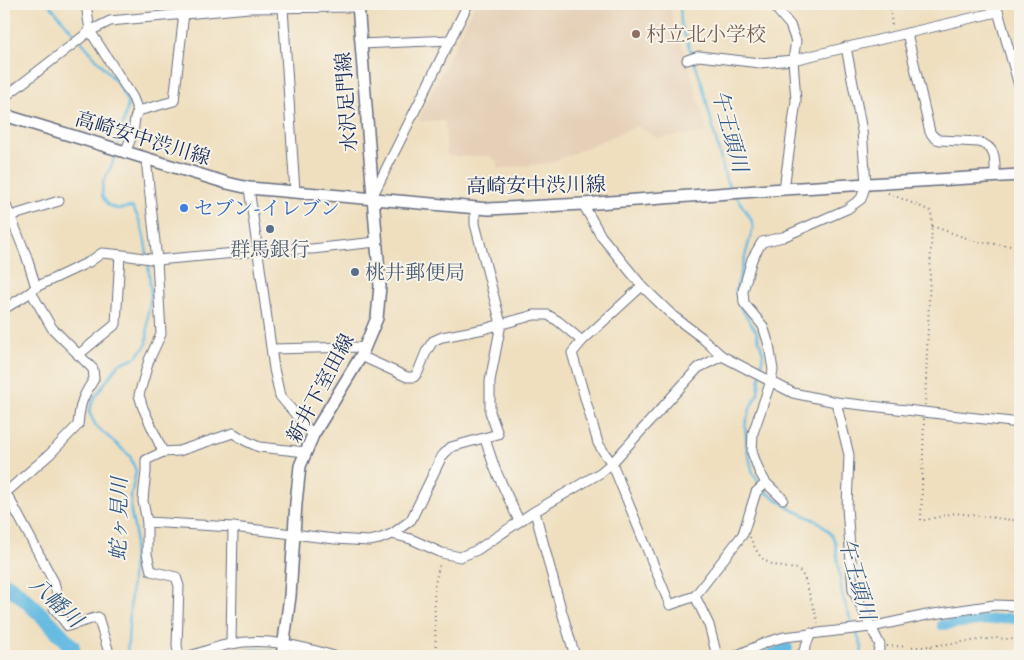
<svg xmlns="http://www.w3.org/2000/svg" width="1024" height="660" viewBox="0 0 1024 660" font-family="Alegreya,'Noto Serif JP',serif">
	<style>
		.built { fill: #e5d0b7 }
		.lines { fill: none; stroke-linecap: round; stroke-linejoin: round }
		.stream { stroke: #66bbe2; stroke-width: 2.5 }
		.canal { stroke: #66bbe2; stroke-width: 10 }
		.river { stroke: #66bbe2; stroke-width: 16 }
		.minor-casing { stroke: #656d80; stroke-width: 11 }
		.major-casing { stroke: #656d80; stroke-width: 14 }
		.path { stroke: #656d80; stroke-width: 2; stroke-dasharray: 1 4; stroke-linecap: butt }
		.minor { stroke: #fff; stroke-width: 9 }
		.major { stroke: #fff; stroke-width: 11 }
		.education-dot { fill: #8d6e63; stroke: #f7f3e8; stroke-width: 2 }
		.shop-dot { fill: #3f7fe0; stroke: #f7f3e8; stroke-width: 2 }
		.service-dot { fill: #5c6f8a; stroke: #f7f3e8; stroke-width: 2 }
		.labels { text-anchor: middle; stroke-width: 4; stroke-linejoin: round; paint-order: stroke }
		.education-label { font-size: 20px; fill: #785e54; stroke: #f7f3e8; text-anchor: start }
		.street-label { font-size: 20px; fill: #1b2f5e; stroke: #f7f3e8 }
		.shop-label { font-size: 20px; fill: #366cbe; stroke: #f7f3e8; text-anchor: start }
		.service-label { font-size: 20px; fill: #4e5e75; stroke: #f7f3e8 }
		.water-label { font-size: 21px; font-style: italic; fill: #325986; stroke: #f7f3e8 }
	</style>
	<rect width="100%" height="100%" fill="#f7f3e8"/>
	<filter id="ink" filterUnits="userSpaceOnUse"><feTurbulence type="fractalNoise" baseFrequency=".02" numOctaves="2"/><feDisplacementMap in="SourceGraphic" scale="10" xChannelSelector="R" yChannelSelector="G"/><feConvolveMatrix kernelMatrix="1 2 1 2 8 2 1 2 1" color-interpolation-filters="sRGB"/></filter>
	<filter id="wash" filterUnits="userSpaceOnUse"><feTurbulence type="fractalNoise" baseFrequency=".0096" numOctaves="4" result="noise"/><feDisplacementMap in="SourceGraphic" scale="20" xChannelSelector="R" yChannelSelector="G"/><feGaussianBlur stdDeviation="1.12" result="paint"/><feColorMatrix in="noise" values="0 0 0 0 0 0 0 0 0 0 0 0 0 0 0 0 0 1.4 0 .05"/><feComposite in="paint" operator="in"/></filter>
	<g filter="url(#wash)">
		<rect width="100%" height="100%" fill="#efdfbf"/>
		<path class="built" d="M 475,4 L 671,4 L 671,10 L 675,30 L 683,47 L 689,66 L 707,132 L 658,138 L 637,126 L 550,163 L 497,169 L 497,161 L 489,156 L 447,156 L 445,121 L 418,121 Z"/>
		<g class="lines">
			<g class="stream">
				<path d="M 49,4 L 77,37"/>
				<path d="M 680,4 L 681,24 L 692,55"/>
				<path d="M 81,41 L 119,85 L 128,104 L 118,146"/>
				<path d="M 694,61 L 702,84 L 726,180 L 731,189"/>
				<path d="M 116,153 L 111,167 L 103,182 L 102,196 L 108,205 L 117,209 L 132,207 C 142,221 145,239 147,255"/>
				<path d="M 736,196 L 751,219 L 753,227 L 736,290 L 740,307 L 756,331 L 763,353 L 758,393 L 751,406 L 745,426 L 747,449 L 753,473 L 763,490 L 791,509 L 819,522 L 829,532 L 835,541 L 842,594 L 853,627"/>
				<path d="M 856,632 L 862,647 L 861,656"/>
				<path d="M 127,656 L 135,532 L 131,512 L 131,496 L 136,471 L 130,456 L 96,426 L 89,412 L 94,398 L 119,364 L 136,357 L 147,344 L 148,312 L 151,296 L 148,261"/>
			</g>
			<g class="canal">
				<path d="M 942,625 L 1007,618 L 1020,620"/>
				<path d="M 231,656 L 258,653 L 276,656"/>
				<path d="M 765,656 L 788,648"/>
			</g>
			<path class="river" d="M 4,583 L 18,593 L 50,623 L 72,647 L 73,656"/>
		</g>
	</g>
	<g filter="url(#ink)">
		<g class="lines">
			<defs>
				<g id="minor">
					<path d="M 86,4 L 90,31 L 128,90 L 133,98 L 138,111 L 135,118 L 133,133 L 125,153"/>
					<path d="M 774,4 L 779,12 L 790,25 L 796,41 L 793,60 L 796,101 L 784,189"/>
					<path d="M 996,4 L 1020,89"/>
					<path d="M 283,8 L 295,192"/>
					<path d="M 907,33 L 930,132 C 933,136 934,139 940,140 L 979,142 C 997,148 995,160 995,176"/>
					<path d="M 361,44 L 451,40"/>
					<path d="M 687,60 L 699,56 L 760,63 L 793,60 L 997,12"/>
					<path d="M 4,107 L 6,96 L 90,31 L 110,21 L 249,8 L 358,7"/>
					<path d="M 138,111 L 174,101 L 185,4"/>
					<path d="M 146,159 L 157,260 L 161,334 L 149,360 L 139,395 L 143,408 L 163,452"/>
					<path d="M 249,188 L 274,369 L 280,396 L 313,435"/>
					<path d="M 373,195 L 468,4"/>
					<path d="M 4,196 L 5,203 L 26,255 L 36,287"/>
					<path d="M 583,204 L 601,236 L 642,286 L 673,316 L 701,337 L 722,356 L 793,393 L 836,402 L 1020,423"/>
					<path d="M 11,216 L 59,201"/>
					<path d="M 642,286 L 582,341 L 572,353 L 598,443 L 605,454 L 612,463 L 670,605 L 695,596 L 709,625 L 717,656"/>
					<path d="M 4,309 L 31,292 L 36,287 L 89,262 L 102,253 L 123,255 L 157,260 L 258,251 L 284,249 L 312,249 L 376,242"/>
					<path d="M 272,349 L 354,347 L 365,348"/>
					<path d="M 78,355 L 116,324 L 120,255"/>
					<path d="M 361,356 L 407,377 L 414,377 L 418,372 L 426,352 L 433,341 L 442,337 L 484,329 L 534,315 L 548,315 L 558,321 L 582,341"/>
					<path d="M 836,402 L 849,455 L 847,507 L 853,590 L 880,645 L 877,656"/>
					<path d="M 485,439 L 495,469 L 519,521"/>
					<path d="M 4,494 L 50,454 L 78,425 C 80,403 82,398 94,379 L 93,369 L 52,328 L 31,292"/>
					<path d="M 4,494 L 9,498 L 54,582 L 57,594 L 54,608 L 68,626 L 98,617 L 110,656"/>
					<path d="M 783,499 L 766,483 L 759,471 L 752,452 L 753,433 L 771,381 L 773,370 L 769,345 L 763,326 L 744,303 L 743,291 L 752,259 L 762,242 L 783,237 L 847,209 L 861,199 L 866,184 L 862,131 L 846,47"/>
					<path d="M 535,512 L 561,609 L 575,656"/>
					<path d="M 147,522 L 233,527 L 335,539 L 369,541 L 379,539 L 392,534 L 411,539 L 442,553 L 460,557 L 477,550 L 532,513 L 600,473 L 612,463 L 698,368 L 722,356"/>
					<path d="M 392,534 L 411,520 L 442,456 L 451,447 L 498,434 L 490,412 L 490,381 L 501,324 L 475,224 L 475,208"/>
					<path d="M 695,596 L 743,534 L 756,492 L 766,483"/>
					<path d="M 231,644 L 233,527"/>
					<path d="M 179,656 L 177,646 L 179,586 L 176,577 L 151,571 L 147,554 L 147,522 L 143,501 L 144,489 L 146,472 L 146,460 L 163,452 L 179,451 L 233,433 L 246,441 L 259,447 L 306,452"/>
					<path d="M 190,656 C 204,652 217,646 231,644 C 265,637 301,646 334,656"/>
					<path d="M 735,656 L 767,642 L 784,637 L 871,627 L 927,615 L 995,605 L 1020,606"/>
					<path d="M 798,656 L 803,653 L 811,633"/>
				</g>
				<g id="major">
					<path d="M 4,115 L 227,183 L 249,188 L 489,209 L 583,204 L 784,189 L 1020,175"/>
					<path d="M 282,656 L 290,596 L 296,503 L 300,466 L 313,435 L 361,356 L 377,318 L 380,286 L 358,4"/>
				</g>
			</defs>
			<use href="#minor" class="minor-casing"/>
			<use href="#major" class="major-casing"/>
			<g class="path">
				<path d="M 890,4 L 892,29"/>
				<path d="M 888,193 L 931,211 L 932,223 L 925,405"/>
				<path d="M 932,226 L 978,242 L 1020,247"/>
				<path d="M 924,419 L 921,521 L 955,513 L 1020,521"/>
				<path d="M 750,537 C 753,544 757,553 762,558 C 770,566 787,568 798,569 L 804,577 L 819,625"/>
				<path d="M 887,646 L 921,647 L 996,638 L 1020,640"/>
				<path d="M 931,646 L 938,654 L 937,656"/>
				<path d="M 436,656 L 434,588 L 440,562"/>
			</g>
			<use href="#minor" class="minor"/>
			<use href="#major" class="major"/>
		</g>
	</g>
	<circle class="education-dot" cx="636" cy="34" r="5"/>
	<circle class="shop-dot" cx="184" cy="208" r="5"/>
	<g class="service-dot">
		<circle cx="270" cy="229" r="5"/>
		<circle cx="355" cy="272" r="5"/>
	</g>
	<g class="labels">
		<g class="education-label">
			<text x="646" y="41">村立北小学校</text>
		</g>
		<g class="street-label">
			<text transform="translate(346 102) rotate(-94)" y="7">水沢足門線</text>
			<text transform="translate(143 138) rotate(17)" y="7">高崎安中渋川線</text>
			<text transform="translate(536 185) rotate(-1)" y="7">高崎安中渋川線</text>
			<text transform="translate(320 388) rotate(-62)" y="7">新井下室田線</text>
		</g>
		<g class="shop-label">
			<text x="194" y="215">セブン-イレブン</text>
		</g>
		<g class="service-label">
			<text x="270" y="256">群馬銀行</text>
			<text x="365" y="279" text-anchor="start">桃井郵便局</text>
		</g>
		<g class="water-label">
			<text transform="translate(730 131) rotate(75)" y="7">午王頭川</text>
			<text transform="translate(119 519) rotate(-89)" y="7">蛇ヶ見川</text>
			<text transform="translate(857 579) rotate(74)" y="7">午王頭川</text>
			<text transform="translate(56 602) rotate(43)" y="7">八幡川</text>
		</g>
	</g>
	<rect width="1024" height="660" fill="none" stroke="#f7f3e8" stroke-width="20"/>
</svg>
